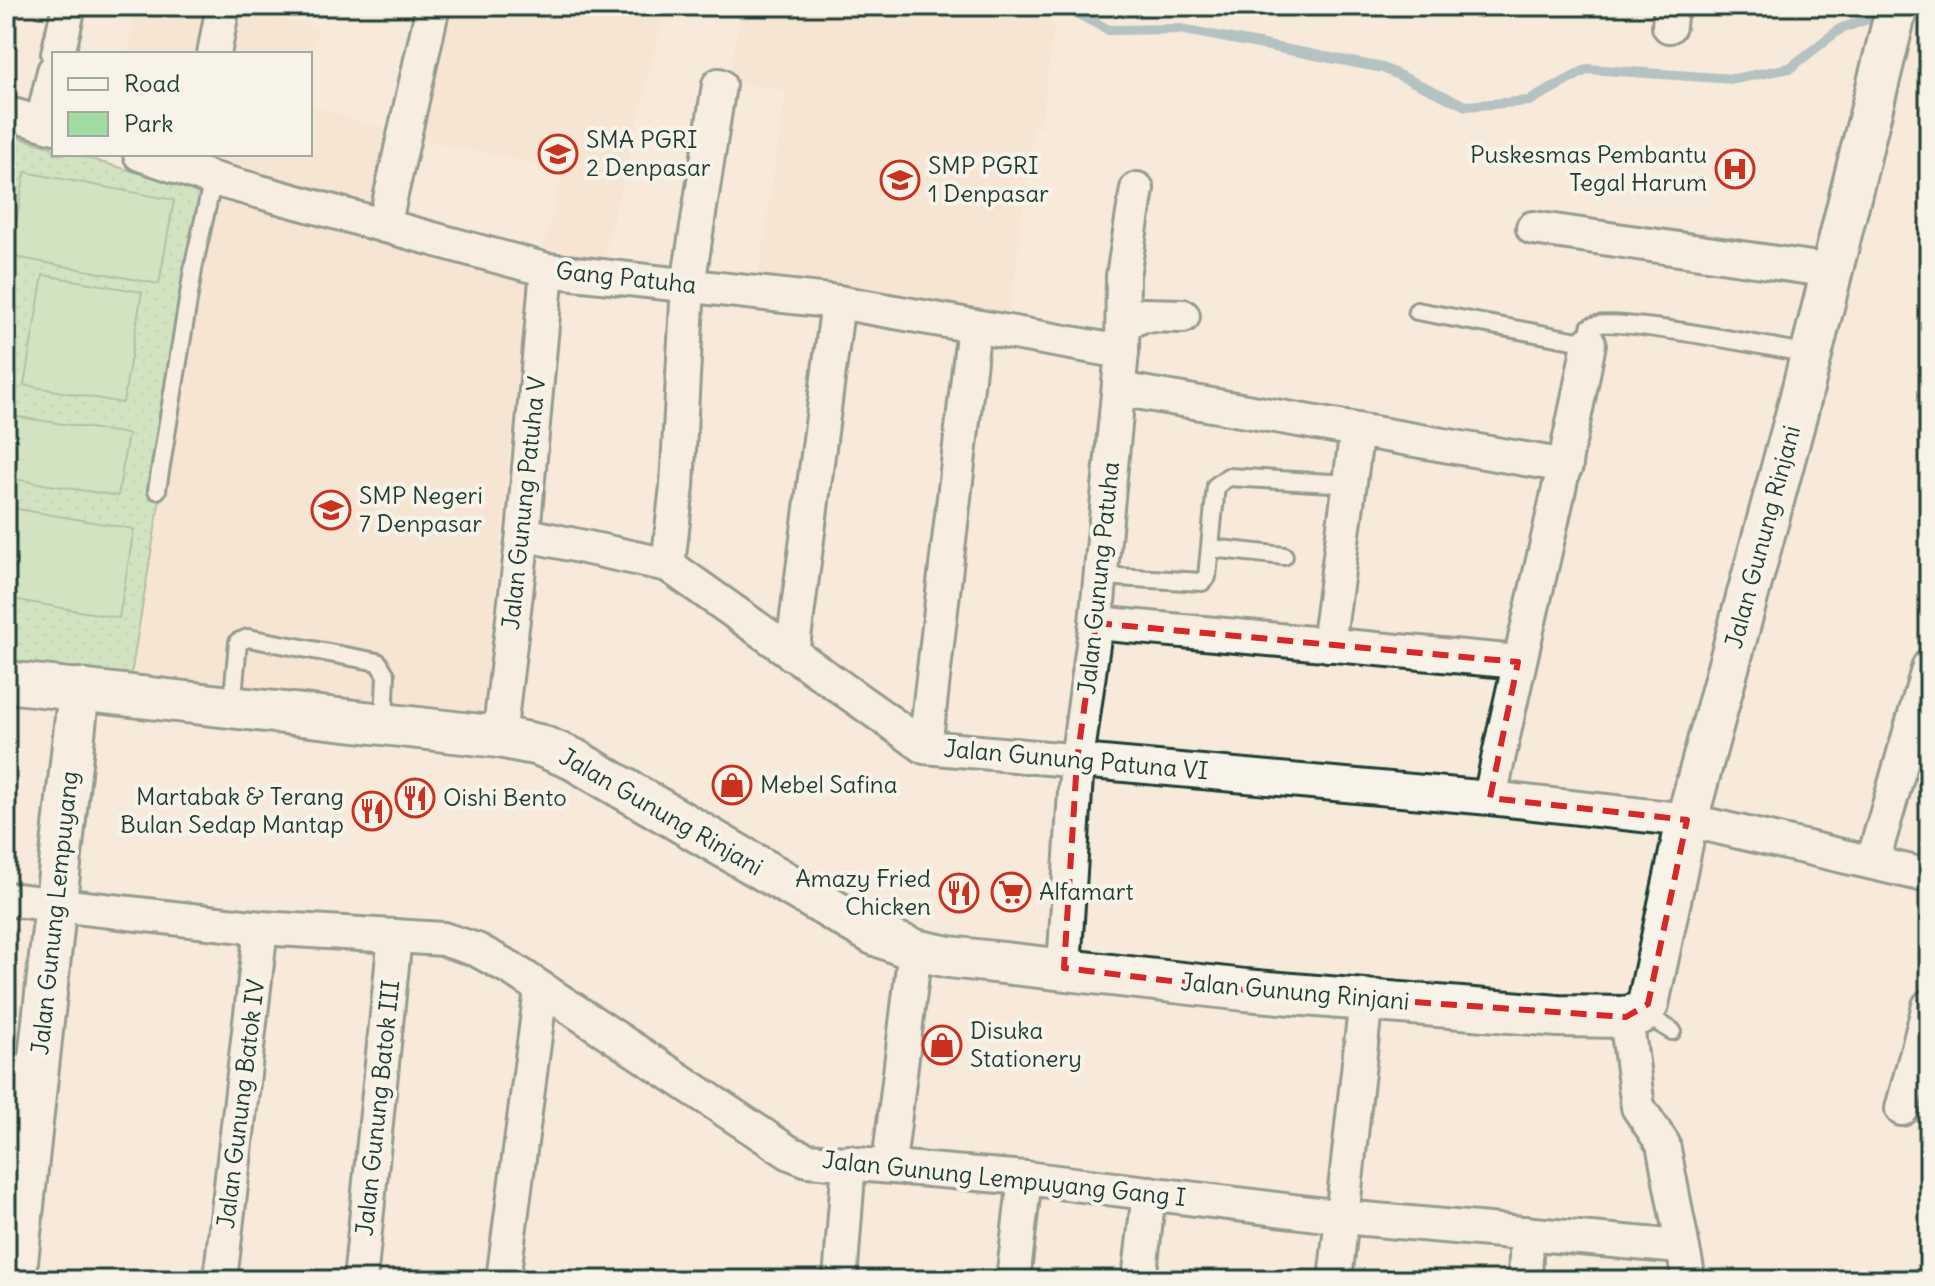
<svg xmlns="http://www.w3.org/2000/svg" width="1935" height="1286" viewBox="0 0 1935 1286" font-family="Delius,sans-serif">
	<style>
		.built { fill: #f7dfcb }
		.grass { fill: url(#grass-dots); stroke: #618c6b; stroke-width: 2 }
		.green { fill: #a3dca2; stroke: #618c6b; stroke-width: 2 }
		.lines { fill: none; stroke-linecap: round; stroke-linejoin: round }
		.stream { stroke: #6392a5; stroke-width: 10 }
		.service-casing { stroke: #1f3d34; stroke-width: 22 }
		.minor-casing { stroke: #1f3d34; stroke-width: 38 }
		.tertiary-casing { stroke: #1f3d34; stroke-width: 46 }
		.service { stroke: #f7f3e8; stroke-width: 16 }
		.minor { stroke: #f7f3e8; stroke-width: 32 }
		.tertiary { stroke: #f7f3e8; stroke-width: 40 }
		.marked { fill: none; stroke: #d62828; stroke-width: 6; stroke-dasharray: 16 10; stroke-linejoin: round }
		.labels { text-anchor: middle; stroke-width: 8; stroke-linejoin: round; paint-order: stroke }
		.poi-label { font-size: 24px; fill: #1f3d34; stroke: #f7f3e8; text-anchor: start }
		.street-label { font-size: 24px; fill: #1f3d34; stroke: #f7f3e8 }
	</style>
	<defs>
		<pattern id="grass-dots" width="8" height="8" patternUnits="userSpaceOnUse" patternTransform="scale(2)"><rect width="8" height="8" fill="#a3dca2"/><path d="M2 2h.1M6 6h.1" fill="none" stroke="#8cbe8c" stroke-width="1.8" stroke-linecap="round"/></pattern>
	</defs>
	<rect width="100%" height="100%" fill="#f7eadb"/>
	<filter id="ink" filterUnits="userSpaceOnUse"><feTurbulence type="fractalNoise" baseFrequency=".0125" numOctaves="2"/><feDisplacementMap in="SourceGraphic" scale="16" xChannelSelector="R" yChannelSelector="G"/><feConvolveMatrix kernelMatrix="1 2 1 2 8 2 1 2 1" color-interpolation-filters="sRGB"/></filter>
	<g filter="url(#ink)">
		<g class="built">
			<path d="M 136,6 L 217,6 L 318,27 L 310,73 L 310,54 L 128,54 Z"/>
			<path d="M 440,6 L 666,6 L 600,272 L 541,259 L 563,170 L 410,137 Z"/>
			<path d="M 742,6 L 1014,6 L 1026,15 L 1054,25 L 1041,127 L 1033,126 L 1009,324 L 757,288 L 786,91 L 729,81 Z"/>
			<path d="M 310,105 L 399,134 L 376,215 L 180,154 L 310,154 Z"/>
			<path d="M 210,194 L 528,278 L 481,724 L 131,675 Z"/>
		</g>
		<path class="grass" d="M 16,137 L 54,148 L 54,154 L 74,154 L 210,194 L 131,675 L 6,666 L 6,230 Z"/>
		<g class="green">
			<path d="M 25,172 L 174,200 L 159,284 L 10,256 Z"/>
			<path d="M 43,275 L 142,292 L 123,403 L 24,385 Z"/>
			<path d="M 12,416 L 128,434 L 118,496 L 6,478 Z"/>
			<path d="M 6,507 L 134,529 L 119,618 L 6,598 Z"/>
		</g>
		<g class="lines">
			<path class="stream" d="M 1063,6 L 1109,30 L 1180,29 L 1383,68 L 1466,106 L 1529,101 L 1588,69 L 1734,79 L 1790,68 L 1840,29 L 1885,13"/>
			<defs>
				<g id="service">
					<path d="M 1417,311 L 1589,343 L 1590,327 C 1606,314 1779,349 1810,354"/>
					<path d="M 157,490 L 194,264 L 213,179"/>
					<path d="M 1211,548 L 1284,556"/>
					<path d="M 1101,576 L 1202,582 L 1207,577 L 1216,486 L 1228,477 L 1349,484"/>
					<path d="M 232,706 L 238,642 L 248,638 L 378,662 L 386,675 L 384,723"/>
					<path d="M 1643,1013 L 1672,1031"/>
				</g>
				<g id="minor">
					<path d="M 1669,26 L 1671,6"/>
					<path d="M 58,54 L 69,6"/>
					<path d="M 214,54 L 223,6"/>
					<path d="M 6,113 L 54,127"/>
					<path d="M 42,123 L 54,71"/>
					<path d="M 140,154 L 213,179 L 547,270 L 838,302 L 1122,352"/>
					<path d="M 384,226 L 433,6"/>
					<path d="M 1533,228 L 1832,271"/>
					<path d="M 1125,323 L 1144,315 L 1183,316"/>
					<path d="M 1119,389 L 1566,466"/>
					<path d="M 523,534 L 668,565 L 925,747 L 1490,798 L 1687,820 L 1929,876"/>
					<path d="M 668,565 L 677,486 L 688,285 L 719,85"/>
					<path d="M 1096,623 L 1518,662"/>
					<path d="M 1328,645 L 1357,430"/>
					<path d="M 792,654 L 838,302"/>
					<path d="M 499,737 L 523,534 L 547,270"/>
					<path d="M 925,747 L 974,326"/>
					<path d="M 1490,798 C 1521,646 1561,496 1589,343"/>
					<path d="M 1873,861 L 1929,666"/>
					<path d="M 6,899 L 261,928 L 443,939 L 477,950 L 512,969 L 790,1153 L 808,1160 L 1025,1178 L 1342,1217 L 1681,1247"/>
					<path d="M 1064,968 L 1077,760 L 1096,623 L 1122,352 L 1123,276 L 1137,189"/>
					<path d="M 1626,1017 L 1638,1107 L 1663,1144 L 1689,1280"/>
					<path d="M 1902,1109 L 1929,1006"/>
					<path d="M 889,1164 L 915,950"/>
					<path d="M 220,1280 L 261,928"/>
					<path d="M 360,1280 L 395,936"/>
					<path d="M 503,1280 L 541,990"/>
					<path d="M 840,1280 L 849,1162"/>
					<path d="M 1013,1280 L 1025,1178"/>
					<path d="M 1139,1280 L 1149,1193"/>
					<path d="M 1335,1280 L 1366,999"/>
					<path d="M 1525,1280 L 1527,1233"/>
				</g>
				<g id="tertiary">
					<path d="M 6,682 L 499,737 L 539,745 L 573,759 L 874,934 L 915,950 L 949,957 L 1245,990 L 1558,1016 L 1626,1017 L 1642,1013 L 1648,1004 L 1687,820 L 1797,412 L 1897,6"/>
					<path d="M 15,1280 L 79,689"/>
				</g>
			</defs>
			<use href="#service" class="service-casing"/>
			<use href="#minor" class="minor-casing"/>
			<use href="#tertiary" class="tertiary-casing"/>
			<use href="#service" class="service"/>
			<use href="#minor" class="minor"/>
			<use href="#tertiary" class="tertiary"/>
		</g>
	</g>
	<path d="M0 0H1935V1286H0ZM 1096,623 L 1518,662 L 1490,798 L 1687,820 L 1648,1004 L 1626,1017 L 1245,990 L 1064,968 L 1077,760 Z" fill="#f7eadb" fill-opacity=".55" fill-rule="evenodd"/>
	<path class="marked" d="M 1096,623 L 1518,662 L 1490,798 L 1687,820 L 1648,1004 L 1626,1017 L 1245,990 L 1064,968 L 1077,760 Z"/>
	<defs>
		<symbol id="school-ring" viewBox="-11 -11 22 22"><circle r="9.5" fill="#f7f3e8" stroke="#c8321e" stroke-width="1.5"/><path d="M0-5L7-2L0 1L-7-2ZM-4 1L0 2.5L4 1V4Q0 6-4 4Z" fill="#c8321e"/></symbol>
		<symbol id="hospital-ring" viewBox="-11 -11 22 22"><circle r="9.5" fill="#f7f3e8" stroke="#c8321e" stroke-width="1.5"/><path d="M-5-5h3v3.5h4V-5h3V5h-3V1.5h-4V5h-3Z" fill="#c8321e"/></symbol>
		<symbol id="shop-ring" viewBox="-11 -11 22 22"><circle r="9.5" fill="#f7f3e8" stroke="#c8321e" stroke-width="1.5"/><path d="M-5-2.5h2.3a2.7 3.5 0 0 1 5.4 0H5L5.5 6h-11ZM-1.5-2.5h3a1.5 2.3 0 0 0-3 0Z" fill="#c8321e"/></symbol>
		<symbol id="restaurant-ring" viewBox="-11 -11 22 22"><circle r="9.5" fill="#f7f3e8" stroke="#c8321e" stroke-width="1.5"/><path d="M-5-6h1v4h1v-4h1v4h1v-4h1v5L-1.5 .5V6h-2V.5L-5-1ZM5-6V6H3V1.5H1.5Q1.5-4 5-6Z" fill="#c8321e"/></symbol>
		<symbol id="supermarket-ring" viewBox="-11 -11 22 22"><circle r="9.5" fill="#f7f3e8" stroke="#c8321e" stroke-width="1.5"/><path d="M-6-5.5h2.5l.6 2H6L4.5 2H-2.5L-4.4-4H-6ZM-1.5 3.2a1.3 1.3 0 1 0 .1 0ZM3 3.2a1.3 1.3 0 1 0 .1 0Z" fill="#c8321e"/></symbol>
	</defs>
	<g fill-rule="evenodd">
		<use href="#school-ring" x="536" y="132" width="44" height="44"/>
		<use href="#hospital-ring" x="1713" y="147" width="44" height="44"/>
		<use href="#school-ring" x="878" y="158" width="44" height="44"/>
		<use href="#school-ring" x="309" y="488" width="44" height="44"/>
		<use href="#shop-ring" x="710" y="763" width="44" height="44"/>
		<use href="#restaurant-ring" x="393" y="776" width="44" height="44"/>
		<use href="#restaurant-ring" x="350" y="789" width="44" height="44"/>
		<use href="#supermarket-ring" x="989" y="870" width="44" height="44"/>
		<use href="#restaurant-ring" x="937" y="871" width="44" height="44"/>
		<use href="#shop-ring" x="920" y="1023" width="44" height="44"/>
	</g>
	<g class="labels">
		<g class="poi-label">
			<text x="586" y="148">SMA PGRI<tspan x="586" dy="28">2 Denpasar</tspan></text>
			<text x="1707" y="163" text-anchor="end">Puskesmas Pembantu<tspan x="1707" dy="28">Tegal Harum</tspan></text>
			<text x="928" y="174">SMP PGRI<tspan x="928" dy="28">1 Denpasar</tspan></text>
			<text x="359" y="504">SMP Negeri<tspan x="359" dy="28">7 Denpasar</tspan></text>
			<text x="760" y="793">Mebel Safina</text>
			<text x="344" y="805" text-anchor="end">Martabak &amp; Terang<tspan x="344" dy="28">Bulan Sedap Mantap</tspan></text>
			<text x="443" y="806">Oishi Bento</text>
			<text x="931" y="887" text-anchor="end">Amazy Fried<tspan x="931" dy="28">Chicken</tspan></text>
			<text x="1039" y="900">Alfamart</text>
			<text x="970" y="1039">Disuka<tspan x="970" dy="28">Stationery</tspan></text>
		</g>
		<g class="street-label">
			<text transform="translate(626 278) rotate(6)" y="8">Gang Patuha</text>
			<text transform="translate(524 503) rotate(-84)" y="8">Jalan Gunung Patuha V</text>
			<text transform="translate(1763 537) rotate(-75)" y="8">Jalan Gunung Rinjani</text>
			<text transform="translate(1099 578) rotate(-84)" y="8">Jalan Gunung Patuha</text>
			<text transform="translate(1076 760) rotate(5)" y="8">Jalan Gunung Patuna VI</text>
			<text transform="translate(661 812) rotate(30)" y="8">Jalan Gunung Rinjani</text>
			<text transform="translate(55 913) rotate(-84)" y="8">Jalan Gunung Lempuyang</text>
			<text transform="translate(1295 992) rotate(5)" y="8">Jalan Gunung Rinjani</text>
			<text transform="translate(241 1104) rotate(-83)" y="8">Jalan Gunung Batok IV</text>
			<text transform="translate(378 1108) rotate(-84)" y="8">Jalan Gunung Batok III</text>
			<text transform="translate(1004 1179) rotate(6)" y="8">Jalan Gunung Lempuyang Gang I</text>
		</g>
	</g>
	<rect width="1935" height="1286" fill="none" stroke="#f7f3e8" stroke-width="32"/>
	<rect x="16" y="16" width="1903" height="1254" fill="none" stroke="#1f3d34" stroke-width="3" filter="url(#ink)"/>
	<rect x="52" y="52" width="260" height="104" fill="#f7f3e8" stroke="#a1aaa0" stroke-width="2"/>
	<rect x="68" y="78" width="40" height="12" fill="#f7f3e8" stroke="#a1aaa0" stroke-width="2"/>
	<text x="124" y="92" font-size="24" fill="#1f3d34">Road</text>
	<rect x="68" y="112" width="40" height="24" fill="#a3dca2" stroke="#a1aaa0" stroke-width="2"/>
	<text x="124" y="132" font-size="24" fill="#1f3d34">Park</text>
</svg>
